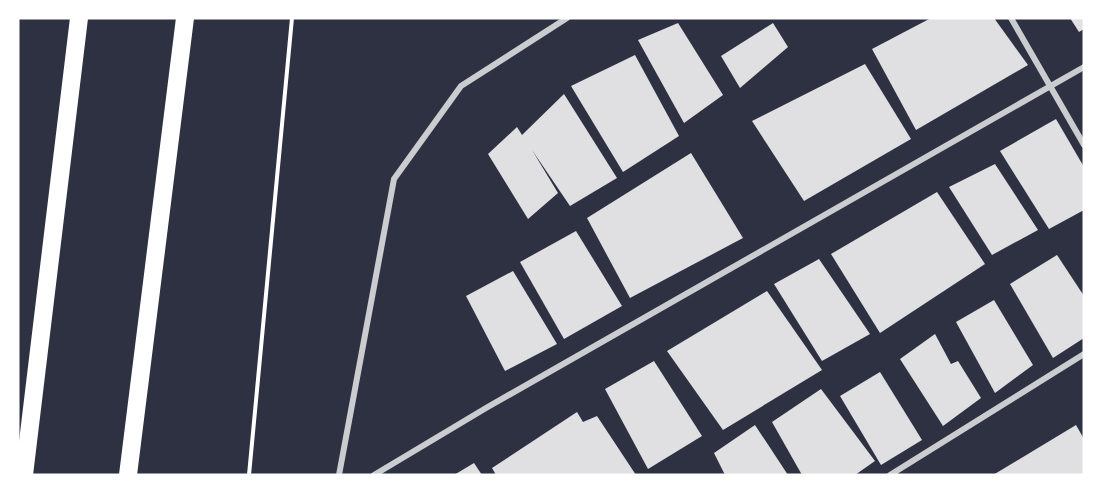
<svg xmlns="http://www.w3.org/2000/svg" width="1102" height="493" viewBox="0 0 1102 493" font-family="Quicksand,sans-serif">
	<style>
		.building { fill: #e0e0e3 }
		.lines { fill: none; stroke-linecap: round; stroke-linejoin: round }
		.path { stroke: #fff; stroke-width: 4 }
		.minor { stroke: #caccd0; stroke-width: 6 }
		.motorway { stroke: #fff; stroke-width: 18 }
	</style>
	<rect width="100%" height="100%" fill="#2d3142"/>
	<g class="building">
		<path d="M 931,18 L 994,18 L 1028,65 L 916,130 L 872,49 Z"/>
		<path d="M 1070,18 L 1084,18 L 1084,29 L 1079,32 Z"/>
		<path d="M 678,23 L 723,95 L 684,123 L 638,40 Z"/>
		<path d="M 773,23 L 788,47 L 740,88 L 721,56 Z"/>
		<path d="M 635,55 L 679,136 L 623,172 L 571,86 Z"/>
		<path d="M 865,64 L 911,139 L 804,201 L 752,121 Z"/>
		<path d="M 564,94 L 617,178 L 570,206 L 532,150 L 558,193 L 528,219 L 488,154 L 517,127 L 522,135 Z"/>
		<path d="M 1056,119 L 1084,167 L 1084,210 L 1049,229 L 1000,151 Z"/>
		<path d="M 691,153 L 743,238 L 630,298 L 587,218 Z"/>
		<path d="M 995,164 L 1038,230 L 992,255 L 949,187 Z"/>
		<path d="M 937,192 L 985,264 L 880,333 L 831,254 Z"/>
		<path d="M 576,231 L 622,306 L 564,339 L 520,262 Z"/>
		<path d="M 1057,255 L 1084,296 L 1084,338 L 1053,358 L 1010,284 Z"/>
		<path d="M 819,259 L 870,334 L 822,361 L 774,284 Z"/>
		<path d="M 513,271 L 557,344 L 505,371 L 466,296 Z"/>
		<path d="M 767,291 L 822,370 L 723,430 L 667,351 Z"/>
		<path d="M 994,300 L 1033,365 L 995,393 L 956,322 Z"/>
		<path d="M 935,334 L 951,364 L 958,361 L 981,398 L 943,426 L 900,359 Z"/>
		<path d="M 654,361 L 702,436 L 648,469 L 605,389 Z"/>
		<path d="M 880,372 L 922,440 L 881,465 L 840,396 Z"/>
		<path d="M 821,389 L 875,461 L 855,475 L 802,475 L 772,422 Z"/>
		<path d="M 577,412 L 583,422 L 597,416 L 636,475 L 496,475 L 492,468 Z"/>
		<path d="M 755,425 L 788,475 L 725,475 L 714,453 Z"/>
		<path d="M 1076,425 L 1084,439 L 1084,475 L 993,475 Z"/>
		<path d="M 474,463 L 482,475 L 454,475 Z"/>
	</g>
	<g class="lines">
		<path class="path" d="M 249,475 L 292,18"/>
		<g class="minor">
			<path d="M 1011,18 L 1084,145"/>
			<path d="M 339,475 L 394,179 L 461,86 L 567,18"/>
			<path d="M 374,475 L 486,408 L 1084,67"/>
			<path d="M 890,475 L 1084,354"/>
		</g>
		<g class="motorway">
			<path d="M 24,475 L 79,18"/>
			<path d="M 128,475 L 185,18"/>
		</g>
	</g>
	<rect width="1102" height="493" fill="none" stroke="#ffffff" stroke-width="39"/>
</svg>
